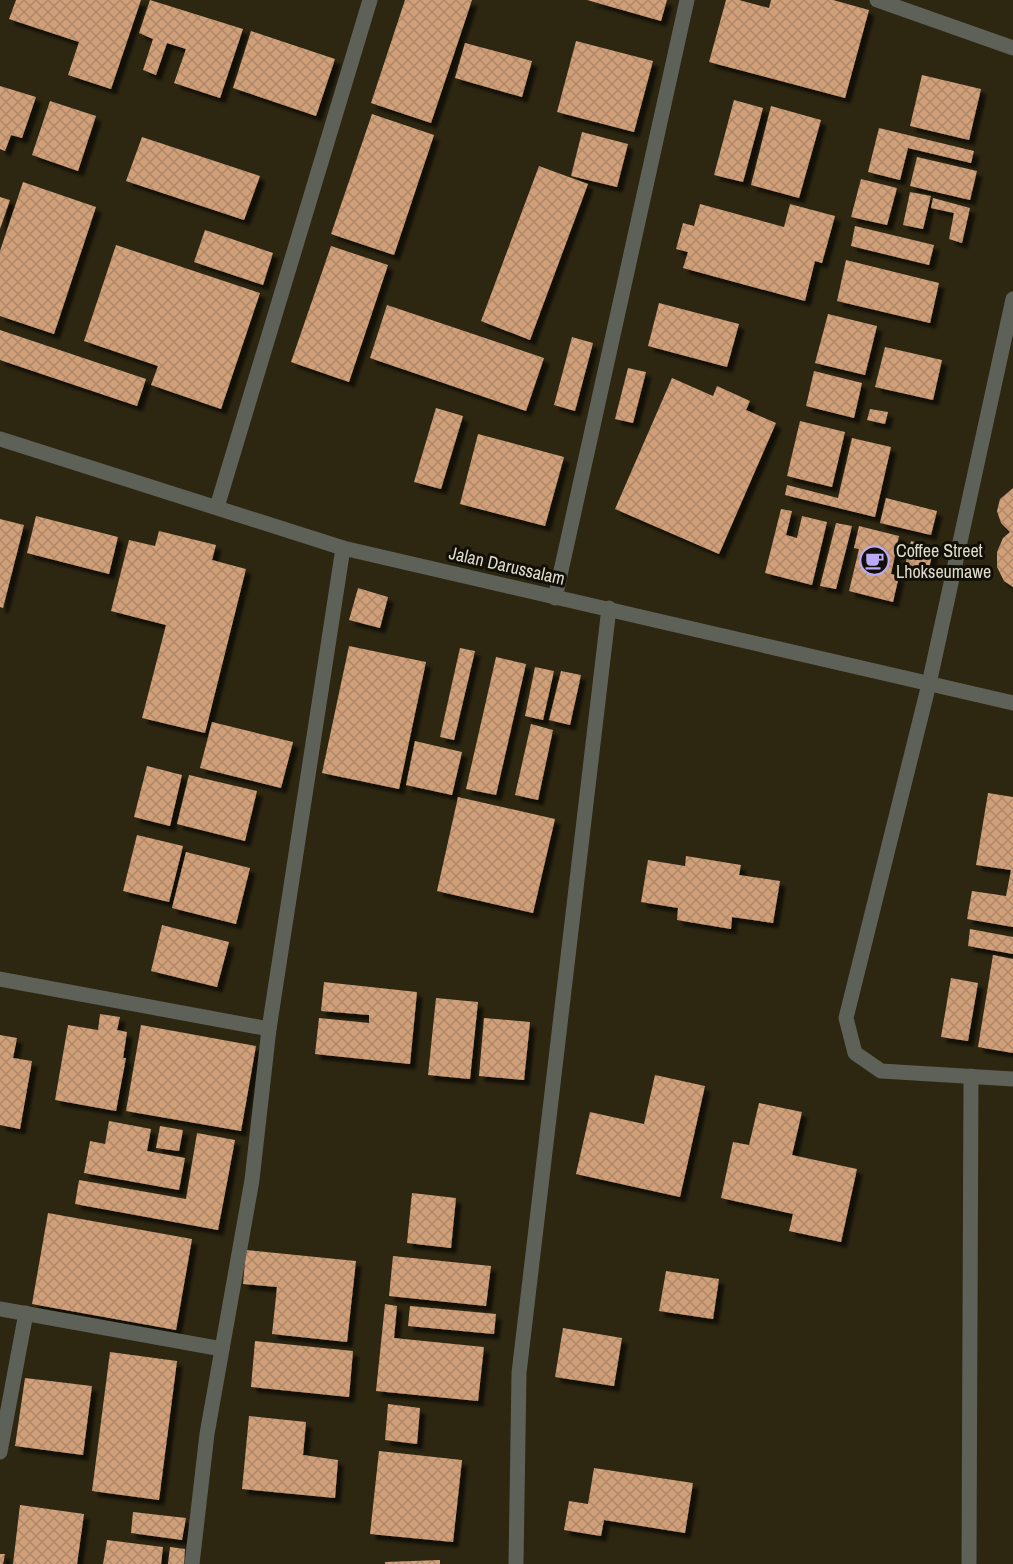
<svg xmlns="http://www.w3.org/2000/svg" width="1013" height="1564" viewBox="0 0 1013 1564" font-family="'Archivo Narrow',sans-serif">
	<style>
		.building { fill: url(#building-cross-hatch); filter: url(#shadow) }
		.lines { fill: none; stroke-linecap: round; stroke-linejoin: round }
		.minor { stroke: #5d6157; stroke-width: 15 }
		.tertiary { stroke: #5d6157; stroke-width: 15 }
		.labels { text-anchor: middle; stroke-width: 6; stroke-linejoin: round; paint-order: stroke }
		.poi-label { font-size: 18px; fill: #dfdbce; stroke: #120f07; text-anchor: start }
		.street-label { font-size: 18px; fill: #dfdbce; stroke: #120f07 }
	</style>
	<defs>
		<pattern id="building-cross-hatch" width="8" height="8" patternUnits="userSpaceOnUse" patternTransform="scale(1.5)"><rect width="8" height="8" fill="#d1a078"/><path d="M0 0l8 8M0 8l8-8" fill="none" stroke="#ae886a"/></pattern>
		<filter id="shadow"><feDropShadow dx="5.5" dy="5.5" stdDeviation="1.5" flood-color="#0009"/></filter>
	</defs>
	<rect width="100%" height="100%" fill="#2d2611"/>
	<g class="building">
		<path d="M 16,0 L 141,0 L 111,89 L 68,75 L 79,42 L 9,19 Z"/>
		<path d="M 150,0 L 243,29 L 220,98 L 174,83 L 186,49 L 167,43 L 156,75 L 143,70 L 153,39 L 139,33 Z"/>
		<path d="M 405,0 L 472,0 L 431,123 L 371,103 Z"/>
		<path d="M 587,0 L 667,0 L 661,21 Z"/>
		<path d="M 726,0 L 739,0 L 769,8 L 771,0 L 833,0 L 869,10 L 845,98 L 709,62 Z"/>
		<path d="M 251,31 L 335,59 L 316,116 L 233,88 Z"/>
		<path d="M 576,41 L 653,61 L 634,132 L 557,112 Z"/>
		<path d="M 465,43 L 532,61 L 522,97 L 455,78 Z"/>
		<path d="M 922,75 L 981,89 L 969,140 L 910,126 Z"/>
		<path d="M 0,86 L 36,97 L 22,138 L 11,135 L 5,151 L 0,149 Z"/>
		<path d="M 734,100 L 763,108 L 743,182 L 714,175 Z"/>
		<path d="M 50,101 L 96,116 L 78,171 L 32,155 Z"/>
		<path d="M 771,106 L 821,120 L 799,198 L 751,185 Z"/>
		<path d="M 372,114 L 434,135 L 394,255 L 331,234 Z"/>
		<path d="M 879,128 L 974,151 L 971,163 L 908,148 L 900,180 L 868,172 Z"/>
		<path d="M 582,132 L 628,144 L 617,187 L 571,176 Z"/>
		<path d="M 142,137 L 260,176 L 244,220 L 126,181 Z"/>
		<path d="M 917,157 L 977,171 L 970,200 L 910,186 Z"/>
		<path d="M 539,166 L 588,184 L 530,340 L 481,321 Z"/>
		<path d="M 861,179 L 897,188 L 887,225 L 851,217 Z"/>
		<path d="M 23,182 L 96,207 L 54,334 L 0,316 L 0,251 Z"/>
		<path d="M 910,192 L 931,196 L 923,229 L 903,225 Z"/>
		<path d="M 0,197 L 10,200 L 0,229 Z"/>
		<path d="M 933,198 L 970,208 L 962,243 L 949,239 L 954,213 L 931,208 Z"/>
		<path d="M 700,204 L 784,227 L 790,204 L 835,216 L 822,263 L 815,261 L 805,301 L 683,268 L 688,252 L 676,249 L 683,223 L 694,226 Z"/>
		<path d="M 855,226 L 934,245 L 929,265 L 851,246 Z"/>
		<path d="M 205,230 L 273,253 L 263,285 L 194,262 Z"/>
		<path d="M 116,245 L 260,293 L 221,409 L 151,385 L 158,366 L 84,341 Z"/>
		<path d="M 331,246 L 388,265 L 349,382 L 291,362 Z"/>
		<path d="M 846,260 L 939,283 L 930,323 L 837,301 Z"/>
		<path d="M 659,303 L 739,324 L 727,367 L 648,346 Z"/>
		<path d="M 387,305 L 544,358 L 526,411 L 370,358 Z"/>
		<path d="M 828,314 L 877,326 L 865,375 L 815,363 Z"/>
		<path d="M 0,330 L 146,379 L 137,406 L 0,360 Z"/>
		<path d="M 572,337 L 593,343 L 575,411 L 554,405 Z"/>
		<path d="M 885,347 L 942,360 L 933,400 L 875,387 Z"/>
		<path d="M 628,368 L 646,372 L 633,423 L 615,419 Z"/>
		<path d="M 814,371 L 862,383 L 854,418 L 806,406 Z"/>
		<path d="M 672,378 L 713,396 L 717,386 L 750,401 L 746,410 L 776,423 L 719,554 L 615,509 Z"/>
		<path d="M 436,408 L 463,416 L 441,489 L 414,482 Z"/>
		<path d="M 870,409 L 888,412 L 885,424 L 867,420 Z"/>
		<path d="M 800,421 L 845,432 L 832,487 L 787,476 Z"/>
		<path d="M 478,434 L 564,457 L 545,526 L 460,504 Z"/>
		<path d="M 852,438 L 891,447 L 875,517 L 785,495 L 787,485 L 838,498 Z"/>
		<path d="M 1013,488 L 1013,587 L 1004,581 L 997,567 L 997,552 L 1003,538 L 1010,532 L 1001,523 L 997,511 L 1000,499 Z"/>
		<path d="M 886,498 L 937,511 L 931,535 L 880,523 Z"/>
		<path d="M 781,509 L 792,511 L 786,535 L 797,538 L 802,516 L 827,522 L 812,585 L 765,573 Z"/>
		<path d="M 36,516 L 118,537 L 109,574 L 27,553 Z"/>
		<path d="M 0,519 L 24,525 L 3,608 L 0,607 Z"/>
		<path d="M 836,523 L 852,526 L 836,589 L 820,586 Z"/>
		<path d="M 859,526 L 899,536 L 891,574 L 899,576 L 893,602 L 849,591 L 859,549 L 854,548 Z"/>
		<path d="M 159,531 L 216,545 L 212,560 L 246,569 L 205,733 L 142,718 L 166,625 L 111,611 L 129,540 L 155,546 Z"/>
		<path d="M 911,541 L 934,547 L 928,572 L 905,566 Z"/>
		<path d="M 358,588 L 388,597 L 380,628 L 349,620 Z"/>
		<path d="M 349,646 L 426,662 L 399,789 L 322,773 Z"/>
		<path d="M 460,648 L 475,651 L 454,740 L 440,737 Z"/>
		<path d="M 496,657 L 526,664 L 496,795 L 466,789 Z"/>
		<path d="M 535,667 L 554,671 L 543,720 L 525,716 Z"/>
		<path d="M 561,671 L 581,675 L 570,725 L 549,720 Z"/>
		<path d="M 212,722 L 293,742 L 281,788 L 200,768 Z"/>
		<path d="M 531,724 L 553,730 L 538,800 L 515,795 Z"/>
		<path d="M 415,741 L 462,752 L 452,795 L 406,785 Z"/>
		<path d="M 147,766 L 182,775 L 170,826 L 134,817 Z"/>
		<path d="M 189,775 L 257,791 L 245,841 L 177,824 Z"/>
		<path d="M 988,793 L 1013,797 L 1013,927 L 967,919 L 972,891 L 1006,896 L 1011,870 L 976,865 Z"/>
		<path d="M 458,797 L 555,819 L 533,913 L 437,891 Z"/>
		<path d="M 137,835 L 183,846 L 169,902 L 123,891 Z"/>
		<path d="M 186,852 L 250,868 L 236,924 L 172,908 Z"/>
		<path d="M 686,856 L 741,865 L 739,875 L 780,881 L 773,923 L 732,917 L 731,929 L 677,920 L 678,908 L 641,902 L 648,860 L 685,866 Z"/>
		<path d="M 162,925 L 229,942 L 217,987 L 151,971 Z"/>
		<path d="M 970,929 L 1013,937 L 1013,954 L 968,946 Z"/>
		<path d="M 993,955 L 1013,959 L 1013,1053 L 978,1047 Z"/>
		<path d="M 951,978 L 978,983 L 968,1041 L 941,1037 Z"/>
		<path d="M 324,982 L 417,992 L 410,1064 L 315,1054 L 319,1018 L 369,1023 L 369,1015 L 321,1011 Z"/>
		<path d="M 436,998 L 478,1002 L 470,1079 L 428,1075 Z"/>
		<path d="M 100,1014 L 120,1017 L 117,1030 L 127,1032 L 123,1058 L 126,1058 L 116,1111 L 55,1100 L 68,1025 L 98,1030 Z"/>
		<path d="M 484,1018 L 530,1022 L 524,1080 L 479,1076 Z"/>
		<path d="M 141,1025 L 256,1046 L 241,1131 L 126,1111 Z"/>
		<path d="M 0,1035 L 17,1038 L 13,1058 L 32,1061 L 20,1129 L 0,1125 Z"/>
		<path d="M 655,1075 L 705,1086 L 680,1197 L 576,1174 L 590,1112 L 644,1124 Z"/>
		<path d="M 759,1103 L 802,1112 L 792,1155 L 857,1169 L 841,1242 L 789,1231 L 793,1214 L 721,1198 L 733,1142 L 749,1145 Z"/>
		<path d="M 109,1121 L 151,1129 L 147,1151 L 185,1158 L 179,1190 L 84,1173 L 90,1141 L 105,1144 Z"/>
		<path d="M 160,1126 L 183,1130 L 179,1151 L 156,1148 Z"/>
		<path d="M 197,1133 L 235,1140 L 218,1230 L 75,1204 L 79,1180 L 186,1199 Z"/>
		<path d="M 412,1193 L 456,1198 L 451,1248 L 407,1243 Z"/>
		<path d="M 48,1213 L 192,1239 L 176,1330 L 32,1304 Z"/>
		<path d="M 246,1250 L 356,1261 L 347,1342 L 272,1334 L 277,1287 L 243,1284 Z"/>
		<path d="M 393,1256 L 491,1266 L 486,1306 L 389,1296 Z"/>
		<path d="M 666,1271 L 719,1279 L 713,1319 L 659,1311 Z"/>
		<path d="M 385,1304 L 397,1306 L 394,1338 L 484,1347 L 478,1401 L 376,1391 Z"/>
		<path d="M 410,1306 L 496,1314 L 494,1334 L 408,1326 Z"/>
		<path d="M 563,1328 L 622,1338 L 614,1386 L 555,1377 Z"/>
		<path d="M 255,1341 L 353,1351 L 349,1397 L 251,1387 Z"/>
		<path d="M 110,1352 L 177,1361 L 159,1500 L 92,1491 Z"/>
		<path d="M 25,1378 L 92,1386 L 83,1455 L 15,1446 Z"/>
		<path d="M 388,1404 L 420,1408 L 417,1444 L 385,1440 Z"/>
		<path d="M 249,1416 L 306,1422 L 303,1455 L 338,1460 L 335,1498 L 242,1489 Z"/>
		<path d="M 379,1451 L 462,1460 L 453,1542 L 370,1534 Z"/>
		<path d="M 594,1468 L 693,1483 L 685,1533 L 604,1520 L 601,1536 L 564,1530 L 569,1501 L 588,1504 Z"/>
		<path d="M 20,1505 L 84,1514 L 77,1564 L 13,1564 Z"/>
		<path d="M 133,1512 L 186,1518 L 182,1540 L 131,1533 Z"/>
		<path d="M 107,1540 L 163,1547 L 161,1564 L 103,1564 Z"/>
		<path d="M 170,1547 L 185,1549 L 184,1564 L 168,1564 Z"/>
		<path d="M 0,1554 L 5,1554 L 3,1564 L 0,1564 Z"/>
		<path d="M 440,1560 L 440,1564 L 385,1564 L 385,1562 Z"/>
	</g>
	<g class="lines">
		<g class="minor">
			<path d="M 877,0 L 1013,48"/>
			<path d="M 1013,299 L 929,684 L 846,1018 L 855,1053 L 881,1071 L 1013,1079"/>
			<path d="M 217,507 L 370,0"/>
			<path d="M 555,598 L 687,0"/>
			<path d="M 0,979 L 269,1029"/>
			<path d="M 0,1309 L 222,1349"/>
			<path d="M 0,1452 L 26,1313"/>
			<path d="M 192,1564 L 207,1434 L 252,1180 L 269,1029 L 343,548"/>
			<path d="M 516,1564 L 519,1373 L 609,608"/>
			<path d="M 969,1564 L 971,1076"/>
		</g>
		<path class="tertiary" d="M 0,439 L 343,548 L 1013,703"/>
	</g>
	<defs>
		<symbol id="cafe-ring" viewBox="-11 -11 22 22"><circle r="9.5" fill="#120f07" stroke="#b9abf7" stroke-width="1.5"/><path d="M-5.5-4.5H6V0H3Q3 3.5 0 3.5H-2.5Q-5.5 3.5-5.5 0ZM3-3.2v2h1.7v-2ZM-6 4.5H4V6H-6Z" fill="#b9abf7"/></symbol>
	</defs>
	<g fill-rule="evenodd">
		<use href="#cafe-ring" x="858" y="544" width="33" height="33"/>
	</g>
	<g class="labels">
		<g class="poi-label">
			<text x="896" y="557">Coffee Street<tspan x="896" dy="21">Lhokseumawe</tspan></text>
		</g>
		<g class="street-label">
			<text transform="translate(507 566) rotate(13)" y="6">Jalan Darussalam</text>
		</g>
	</g>
</svg>
